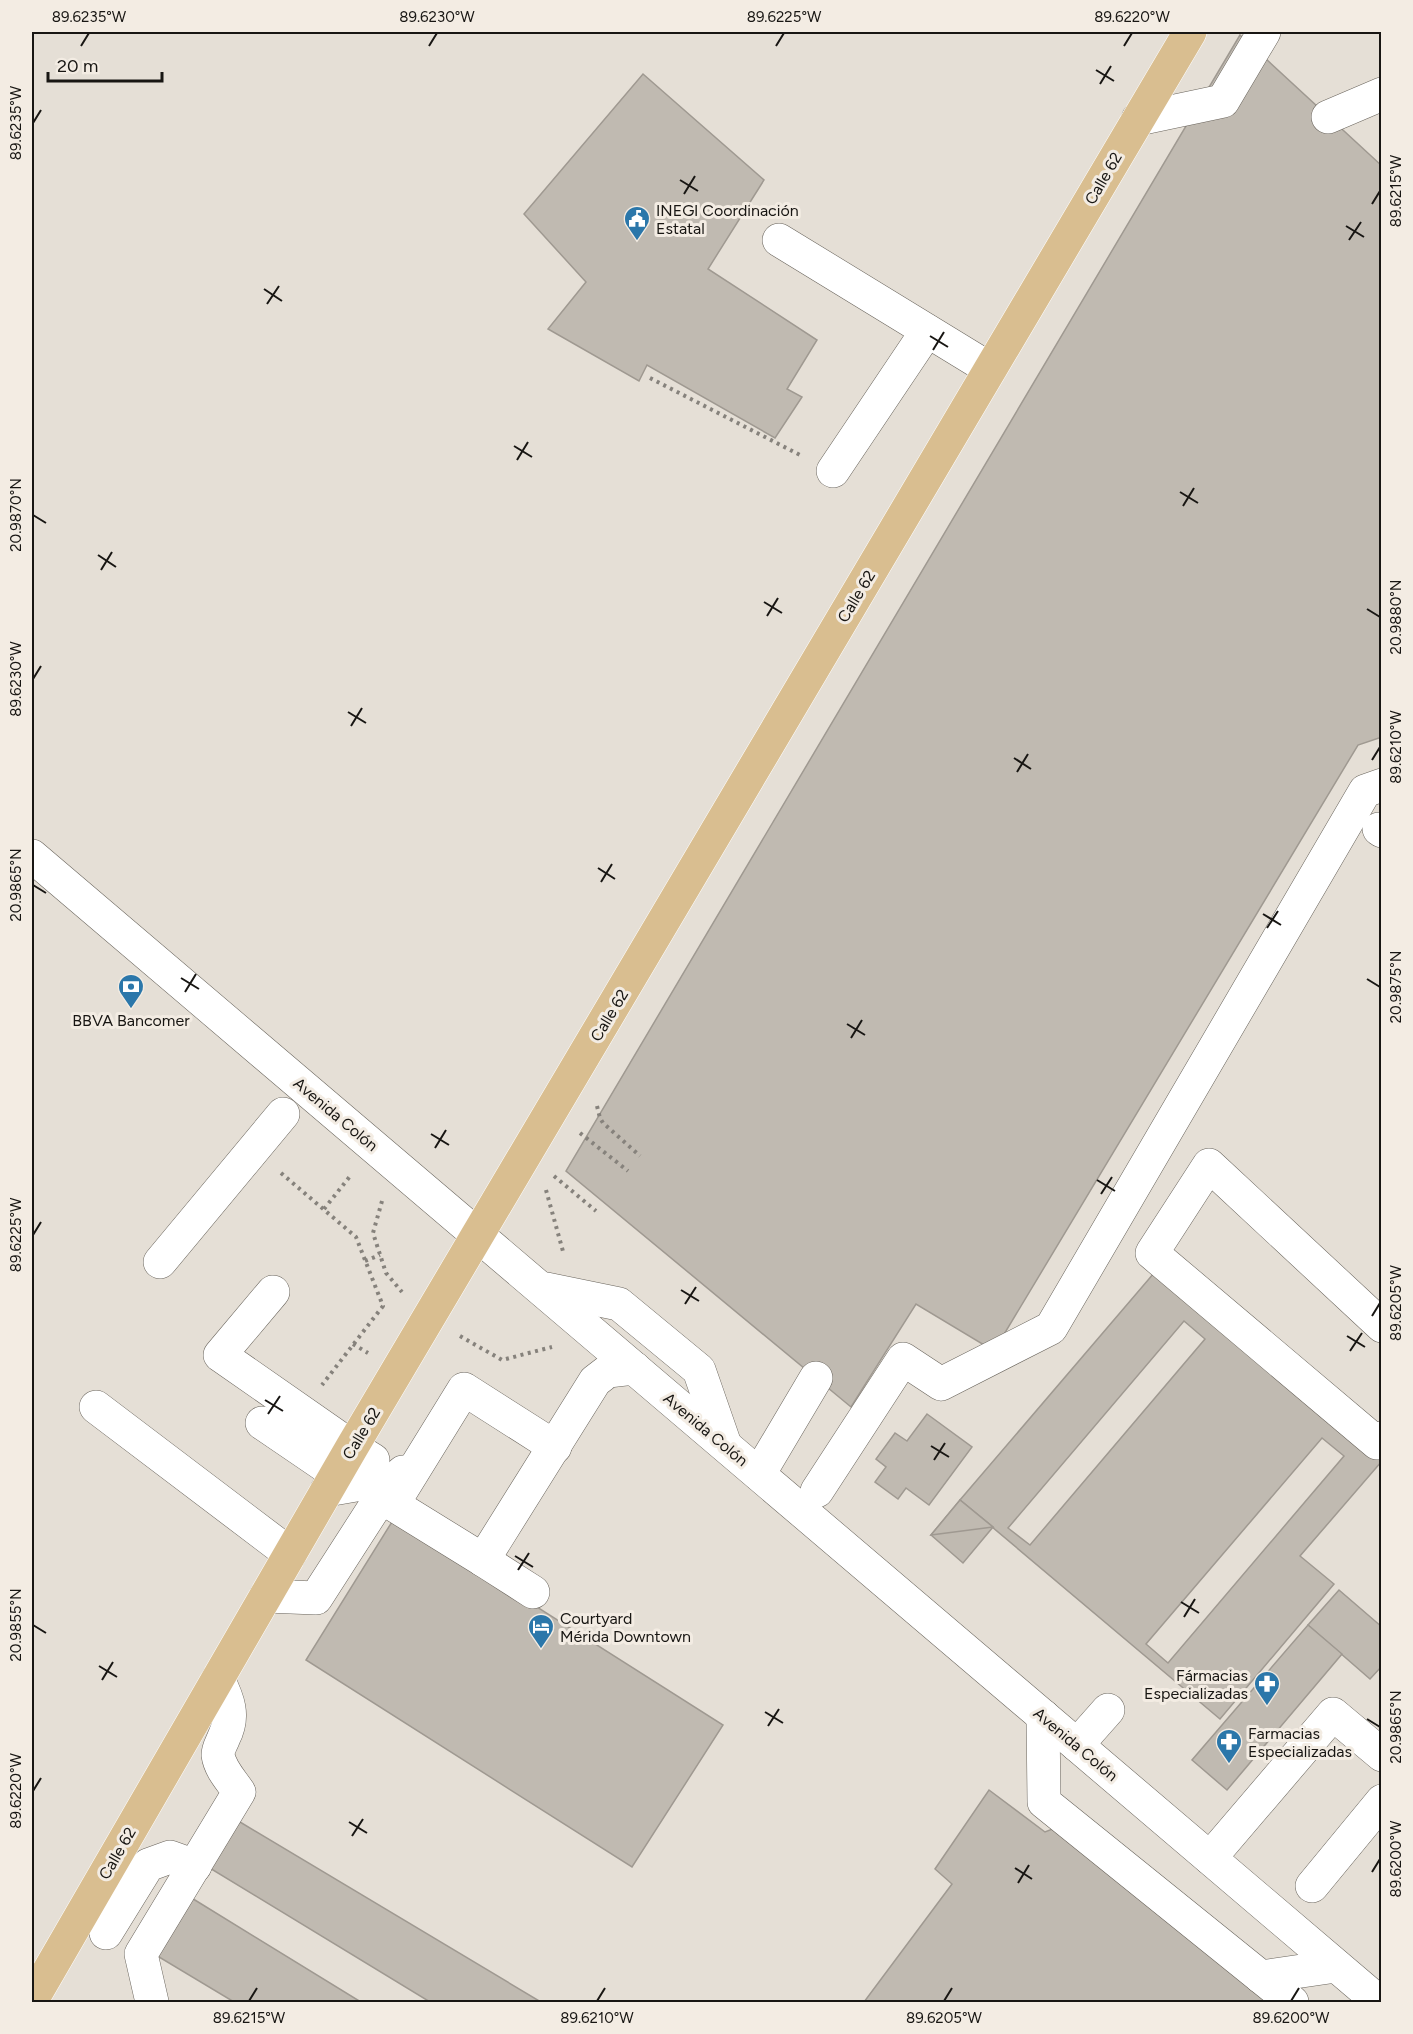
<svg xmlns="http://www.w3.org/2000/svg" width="1413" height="2034" viewBox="0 0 1413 2034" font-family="Figtree,sans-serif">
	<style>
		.building { fill: #c0bab1; stroke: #9f9991; stroke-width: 1.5; fill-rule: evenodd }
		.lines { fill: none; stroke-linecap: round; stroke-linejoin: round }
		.minor-casing { stroke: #69645c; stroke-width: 34 }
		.major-casing { stroke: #fff; stroke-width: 34 }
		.path { stroke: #86827c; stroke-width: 4; stroke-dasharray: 3 4.5; stroke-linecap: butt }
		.minor { stroke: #fff; stroke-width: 33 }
		.major { stroke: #d9be90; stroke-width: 33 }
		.ticks { fill: none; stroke: #181613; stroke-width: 2 }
		.labels { text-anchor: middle; stroke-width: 6; stroke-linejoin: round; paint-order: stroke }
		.street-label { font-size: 16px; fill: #181613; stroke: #f3ece3 }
		.poi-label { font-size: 16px; fill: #181613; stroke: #f3ece3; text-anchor: start }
		.neatline { fill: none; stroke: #181613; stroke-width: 2 }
		.ticks-label { font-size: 15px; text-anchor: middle; fill: #181613 }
	</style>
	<rect width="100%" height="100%" fill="#e5dfd6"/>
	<g class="building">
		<path d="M 1240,35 L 1382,166 L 1382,737 L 1358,745 L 994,1351 L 916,1304 L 851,1407 L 566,1171 Z"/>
		<path d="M 643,74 L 764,180 L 708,269 L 817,340 L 787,389 L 802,397 L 775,438 L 647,365 L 639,381 L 548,329 L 586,282 L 524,214 Z"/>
		<path d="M 1160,1266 L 1382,1453 L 1382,1461 L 1300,1556 L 1334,1584 L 1220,1719 L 960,1500 ZM 1184,1321 L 1205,1339 L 1030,1545 L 1008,1528 ZM 1322,1438 L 1344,1456 L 1168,1663 L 1146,1644 Z"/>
		<path d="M 927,1414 L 972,1447 L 929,1505 L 906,1488 L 898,1499 L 875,1482 L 886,1467 L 876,1459 L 895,1433 L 907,1441 Z"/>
		<path d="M 960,1500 L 993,1527 L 963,1563 L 931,1535 Z"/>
		<path d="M 960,1500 L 993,1527 L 931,1535 Z"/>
		<path d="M 395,1517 L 723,1725 L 632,1867 L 306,1660 Z"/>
		<path d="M 1339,1590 L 1382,1627 L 1382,1666 L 1370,1679 L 1308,1625 Z"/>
		<path d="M 1308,1625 L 1342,1654 L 1227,1790 L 1192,1760 Z"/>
		<path d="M 989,1790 L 1045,1832 L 1055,1828 L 1287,2002 L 864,2002 L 952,1884 L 935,1869 Z"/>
		<path d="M 235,1819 L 541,2002 L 430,2002 L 208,1867 Z"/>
		<path d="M 190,1897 L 361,2002 L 234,2002 L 154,1954 Z"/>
	</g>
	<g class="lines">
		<defs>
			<g id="minor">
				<path d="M 1328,117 L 1382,94"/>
				<path d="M 1138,119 L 1223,101 L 1264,32"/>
				<path d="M 779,240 L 990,369"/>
				<path d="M 833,471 L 927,331"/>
				<path d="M 1379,829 L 1382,831"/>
				<path d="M 32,856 L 1379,2002"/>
				<path d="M 160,1262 L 283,1114"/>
				<path d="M 546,1289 L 619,1304 L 699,1370 L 724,1442"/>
				<path d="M 273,1292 L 220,1355 L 352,1447 L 373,1460"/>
				<path d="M 1382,1326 L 1209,1165 L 1152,1253 L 1377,1443 L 1382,1438"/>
				<path d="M 96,1407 L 290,1554"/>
				<path d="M 262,1423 L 337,1474"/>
				<path d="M 759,1474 L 816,1378"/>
				<path d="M 327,1490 L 396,1478 L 403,1472"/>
				<path d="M 817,1491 L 903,1359 L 941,1384 L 1051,1328 L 1365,791 L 1382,785"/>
				<path d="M 393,1504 L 464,1389 L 555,1447"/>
				<path d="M 483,1560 L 533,1592"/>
				<path d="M 266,1596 L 316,1598 L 381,1497 L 483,1560 L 595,1381 L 608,1371 L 634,1368"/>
				<path d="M 1043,1716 L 1044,1802 L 1261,1977 L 1336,1966"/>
				<path d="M 1077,1745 L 1108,1710"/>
				<path d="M 1210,1858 L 1333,1714 L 1382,1755"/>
				<path d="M 1312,1886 L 1382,1801"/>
				<path d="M 106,1933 L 148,1865 L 170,1857 L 195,1866"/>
				<path d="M 1261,1977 L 1292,2002"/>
				<path d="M 152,2002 L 141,1954 L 239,1792 C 231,1780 220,1769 218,1755 C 218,1748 222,1743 224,1737 C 235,1716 228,1699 218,1679"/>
			</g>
			<path id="major" d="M 32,2000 L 352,1447 L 1190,32"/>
		</defs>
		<use href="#minor" class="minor-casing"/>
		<use href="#major" class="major-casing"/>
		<g class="path">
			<path d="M 650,378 L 802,456"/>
			<path d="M 597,1106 L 600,1118 L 603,1123 L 640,1156"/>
			<path d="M 580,1133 L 628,1171"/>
			<path d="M 281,1173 L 356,1237 L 383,1306 L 322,1385"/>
			<path d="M 554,1176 L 596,1211"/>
			<path d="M 546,1190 L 564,1255"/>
			<path d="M 382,1201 L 373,1233 L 386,1273 L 402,1292"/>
			<path d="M 324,1209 L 351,1175"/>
			<path d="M 365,1261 L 380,1255"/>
			<path d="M 460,1336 L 502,1360 L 552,1347"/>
			<path d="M 353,1344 L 368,1353"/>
		</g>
		<use href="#minor" class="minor"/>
		<use href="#major" class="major"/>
	</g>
	<path class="ticks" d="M 81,46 L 89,33M 429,46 L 437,33M 776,46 L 784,33M 1124,46 L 1132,33M 1096,70 L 1114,81M 1100,84 L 1111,66M 33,123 L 41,110M 680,180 L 698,191M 684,194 L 695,176M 1372,204 L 1380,191M 1346,226 L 1364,237M 1349,240 L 1361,222M 264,289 L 282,301M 267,304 L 279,286M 930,336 L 948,347M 933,350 L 944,332M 514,446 L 532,457M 517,460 L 528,442M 1180,492 L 1198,503M 1183,506 L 1194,488M 33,515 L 46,523M 98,555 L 116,567M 101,570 L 112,552M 764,602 L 782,613M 1367,609 L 1380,617M 767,616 L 778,598M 33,679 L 41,666M 348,712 L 366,723M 351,726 L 362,708M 1014,758 L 1031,769M 1372,760 L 1380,747M 1017,772 L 1028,754M 598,868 L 615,879M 601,882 L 612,864M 33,885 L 46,893M 1263,914 L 1281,925M 1267,928 L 1278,911M 181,978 L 199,989M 1367,979 L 1380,987M 185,992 L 196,974M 847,1024 L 865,1035M 851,1038 L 862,1020M 431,1134 L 449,1145M 435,1148 L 446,1130M 1097,1180 L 1115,1191M 1101,1194 L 1112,1177M 33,1235 L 41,1222M 681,1290 L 699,1301M 685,1304 L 696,1287M 1372,1316 L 1380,1303M 1347,1336 L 1365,1347M 1350,1351 L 1362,1333M 265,1400 L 283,1411M 268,1414 L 280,1396M 931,1446 L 949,1457M 934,1460 L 945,1443M 515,1556 L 533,1567M 518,1570 L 529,1553M 1181,1602 L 1199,1613M 1184,1617 L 1195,1599M 33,1625 L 46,1633M 99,1666 L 117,1677M 102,1680 L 113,1662M 765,1712 L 783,1723M 1367,1719 L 1380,1727M 768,1726 L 779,1709M 33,1791 L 41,1778M 349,1822 L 367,1833M 352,1836 L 363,1819M 1015,1868 L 1032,1879M 1372,1872 L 1380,1859M 1018,1883 L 1029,1865M 249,2001 L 257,1988M 597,2001 L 605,1988M 944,2001 L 952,1988M 1291,2001 L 1299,1988"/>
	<defs>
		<symbol id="civic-pin" viewBox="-11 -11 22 30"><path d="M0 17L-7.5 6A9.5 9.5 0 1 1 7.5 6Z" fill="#2b77aa" stroke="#f3ece3"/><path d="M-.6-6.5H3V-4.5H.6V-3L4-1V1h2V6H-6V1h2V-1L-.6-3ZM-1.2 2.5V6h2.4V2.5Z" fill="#fff"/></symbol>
		<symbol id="bank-pin" viewBox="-11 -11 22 30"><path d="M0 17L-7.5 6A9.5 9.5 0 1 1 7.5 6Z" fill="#2b77aa" stroke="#f3ece3"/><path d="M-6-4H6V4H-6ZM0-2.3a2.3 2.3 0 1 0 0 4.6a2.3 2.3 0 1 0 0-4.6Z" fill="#fff"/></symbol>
		<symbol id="hotel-pin" viewBox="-11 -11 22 30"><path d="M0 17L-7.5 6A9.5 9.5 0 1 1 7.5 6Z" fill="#2b77aa" stroke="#f3ece3"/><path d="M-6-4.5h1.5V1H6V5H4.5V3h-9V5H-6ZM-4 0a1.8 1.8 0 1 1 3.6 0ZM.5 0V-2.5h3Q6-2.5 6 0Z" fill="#fff"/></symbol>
		<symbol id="pharmacy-pin" viewBox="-11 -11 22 30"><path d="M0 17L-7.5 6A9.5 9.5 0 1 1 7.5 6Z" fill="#2b77aa" stroke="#f3ece3"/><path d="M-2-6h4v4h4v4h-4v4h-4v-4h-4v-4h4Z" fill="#fff"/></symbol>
	</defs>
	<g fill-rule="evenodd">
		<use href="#civic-pin" x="622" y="204" width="30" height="40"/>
		<use href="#bank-pin" x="116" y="972" width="30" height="40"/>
		<use href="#hotel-pin" x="526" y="1612" width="30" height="40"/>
		<use href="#pharmacy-pin" x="1252" y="1669" width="30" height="40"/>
		<use href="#pharmacy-pin" x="1214" y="1727" width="30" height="40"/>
	</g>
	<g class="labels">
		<g class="street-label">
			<text transform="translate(1103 178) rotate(-60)" y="6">Calle 62</text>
			<text transform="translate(856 596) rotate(-59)" y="6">Calle 62</text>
			<text transform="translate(609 1015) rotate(-59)" y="6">Calle 62</text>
			<text transform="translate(336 1114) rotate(40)" y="6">Avenida Colón</text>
			<text transform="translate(706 1429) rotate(40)" y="6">Avenida Colón</text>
			<text transform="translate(361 1433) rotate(-59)" y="6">Calle 62</text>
			<text transform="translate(1076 1744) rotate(40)" y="6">Avenida Colón</text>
			<text transform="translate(117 1853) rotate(-60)" y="6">Calle 62</text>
		</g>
		<g class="poi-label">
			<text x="656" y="216">INEGI Coordinación<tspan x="656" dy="18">Estatal</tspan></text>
			<text x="131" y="1026" text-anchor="middle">BBVA Bancomer</text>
			<text x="560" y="1624">Courtyard<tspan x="560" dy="18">Mérida Downtown</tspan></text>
			<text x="1248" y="1681" text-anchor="end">Fármacias<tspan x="1248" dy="18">Especializadas</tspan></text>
			<text x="1248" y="1739">Farmacias<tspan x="1248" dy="18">Especializadas</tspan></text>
		</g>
	</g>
	<rect width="1413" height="2034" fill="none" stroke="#f3ece3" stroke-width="66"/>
	<path d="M48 72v9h114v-9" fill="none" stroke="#181613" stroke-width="3"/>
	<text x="57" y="72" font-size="18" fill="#181613" stroke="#f3ece3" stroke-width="4.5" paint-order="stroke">20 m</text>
	<rect x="33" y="33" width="1347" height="1968" class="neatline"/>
	<g class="ticks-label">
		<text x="89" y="22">89.6235°W</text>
		<text x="437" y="22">89.6230°W</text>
		<text x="784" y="22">89.6225°W</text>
		<text x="1132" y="22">89.6220°W</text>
		<text transform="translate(16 123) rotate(-90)" y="5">89.6235°W</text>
		<text transform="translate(1396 191) rotate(-90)" y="5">89.6215°W</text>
		<text transform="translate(16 515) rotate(-90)" y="5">20.9870°N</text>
		<text transform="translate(1396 617) rotate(-90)" y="5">20.9880°N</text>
		<text transform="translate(16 679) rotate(-90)" y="5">89.6230°W</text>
		<text transform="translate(1396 747) rotate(-90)" y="5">89.6210°W</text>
		<text transform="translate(16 885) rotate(-90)" y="5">20.9865°N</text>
		<text transform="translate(1396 987) rotate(-90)" y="5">20.9875°N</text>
		<text transform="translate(16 1235) rotate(-90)" y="5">89.6225°W</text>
		<text transform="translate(1396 1303) rotate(-90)" y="5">89.6205°W</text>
		<text transform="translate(16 1625) rotate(-90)" y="5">20.9855°N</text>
		<text transform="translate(1396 1727) rotate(-90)" y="5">20.9865°N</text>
		<text transform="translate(16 1791) rotate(-90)" y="5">89.6220°W</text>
		<text transform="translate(1396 1859) rotate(-90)" y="5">89.6200°W</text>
		<text x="249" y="2023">89.6215°W</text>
		<text x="597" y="2023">89.6210°W</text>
		<text x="944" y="2023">89.6205°W</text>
		<text x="1291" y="2023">89.6200°W</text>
	</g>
</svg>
